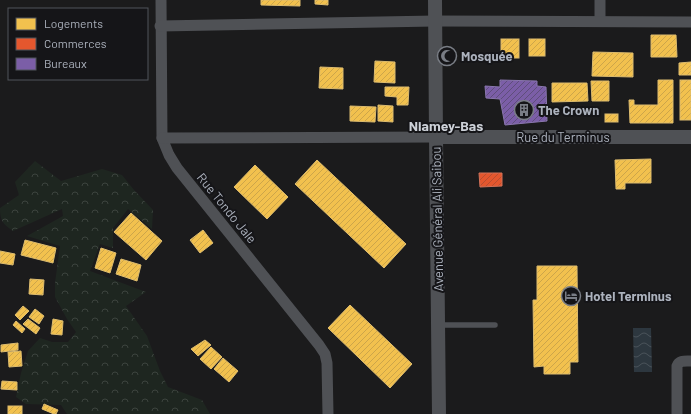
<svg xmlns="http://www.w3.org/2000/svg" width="691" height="414" viewBox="0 0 691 414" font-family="Barlow,sans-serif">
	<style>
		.forest { fill: url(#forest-crowns) }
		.water { fill: url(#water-waves) }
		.homes { fill: url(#homes-hatch); stroke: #ddbc6f }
		.shops { fill: url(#shops-hatch); stroke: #d37259 }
		.offices { fill: url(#offices-hatch); stroke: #8a77ae }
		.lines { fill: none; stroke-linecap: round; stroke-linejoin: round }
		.service { stroke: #4f5155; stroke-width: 5.5 }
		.minor { stroke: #4f5155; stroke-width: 11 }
		.tertiary { stroke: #4f5155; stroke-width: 14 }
		.labels { text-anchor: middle; stroke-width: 4; stroke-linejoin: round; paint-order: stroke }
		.poi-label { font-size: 13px; font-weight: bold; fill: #acb2bd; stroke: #151518; text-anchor: start }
		.street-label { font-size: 13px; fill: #acb2bd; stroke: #151518 }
		.neighbourhood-label { font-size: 14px; font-weight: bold; fill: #cdd1d8; stroke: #151518 }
	</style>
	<defs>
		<pattern id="forest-crowns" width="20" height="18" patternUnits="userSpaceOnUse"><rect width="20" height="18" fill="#1e2620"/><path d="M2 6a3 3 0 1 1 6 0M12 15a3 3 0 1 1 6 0" fill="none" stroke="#3c433e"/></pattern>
		<pattern id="water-waves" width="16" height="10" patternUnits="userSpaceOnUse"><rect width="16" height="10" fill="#2d373f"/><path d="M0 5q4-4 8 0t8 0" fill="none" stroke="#495259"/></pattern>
		<pattern id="homes-hatch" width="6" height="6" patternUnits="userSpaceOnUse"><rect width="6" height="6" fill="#f2c14e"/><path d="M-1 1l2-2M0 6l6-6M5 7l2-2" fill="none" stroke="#cca54a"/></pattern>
		<pattern id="shops-hatch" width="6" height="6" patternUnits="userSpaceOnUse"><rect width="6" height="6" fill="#e4572e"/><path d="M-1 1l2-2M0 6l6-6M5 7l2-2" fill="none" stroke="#b84e31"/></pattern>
		<pattern id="offices-hatch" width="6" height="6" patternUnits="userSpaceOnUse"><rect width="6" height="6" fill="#7b5ea7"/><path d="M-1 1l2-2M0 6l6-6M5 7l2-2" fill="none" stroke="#5f4e7b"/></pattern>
	</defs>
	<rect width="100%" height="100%" fill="#1b1b1c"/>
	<path class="forest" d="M 35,161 L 61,181 L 102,169 L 122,175 L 134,190 L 153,210 L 152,229 L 128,209 L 113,228 L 113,248 L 100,244 L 90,271 L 146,292 L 126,306 L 147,336 L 160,371 L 168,387 L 202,400 L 210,414 L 67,414 L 61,405 L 26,404 L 16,397 L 21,373 L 28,351 L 40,338 L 52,342 L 68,342 L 76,332 L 67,319 L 55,297 L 55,283 L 60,246 L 27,236 L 63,216 L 62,209 L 13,231 C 3,224 0,221 0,208 L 19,195 L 15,182 Z"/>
	<path class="water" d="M 633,328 L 651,328 L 652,372 L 634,372 Z"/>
	<g class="homes">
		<path d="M 261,0 L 300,0 L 300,6 L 261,5 Z"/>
		<path d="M 315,0 L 328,0 L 328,5 L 315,4 Z"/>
		<path d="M 651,35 L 676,35 L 677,57 L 651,57 Z"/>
		<rect x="501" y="39" width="18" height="19"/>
		<rect x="529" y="39" width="16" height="17"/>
		<path d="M 593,52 L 633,53 L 633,77 L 592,76 Z"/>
		<path d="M 375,61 L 395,62 L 395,83 L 374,82 Z"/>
		<path d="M 691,62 L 691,75 L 679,75 L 679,63 Z"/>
		<path d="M 320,67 L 343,68 L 343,89 L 319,88 Z"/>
		<path d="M 658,80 L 673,80 L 673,123 L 630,123 L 629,100 L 634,100 L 634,105 L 658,105 Z"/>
		<rect x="680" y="80" width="11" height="40"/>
		<path d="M 591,81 L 609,81 L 609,101 L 592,101 Z"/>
		<path d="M 552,83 L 587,83 L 588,101 L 552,102 Z"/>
		<path d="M 385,87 L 409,87 L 408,105 L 397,105 L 397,97 L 385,96 Z"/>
		<path d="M 378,105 L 393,106 L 393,122 L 378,121 Z"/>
		<path d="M 350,106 L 376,107 L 375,122 L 350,121 Z"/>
		<rect x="605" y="114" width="13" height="8"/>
		<path d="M 651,159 L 651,183 L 625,183 L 625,189 L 616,189 L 615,160 Z"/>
		<path d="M 317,160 L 406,244 L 384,268 L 295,184 Z"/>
		<path d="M 255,165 L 288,197 L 267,219 L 234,187 Z"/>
		<path d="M 131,213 L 162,241 L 146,260 L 114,232 Z"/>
		<path d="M 203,230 L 213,243 L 200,253 L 190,240 Z"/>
		<path d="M 25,240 L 56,248 L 53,263 L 21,255 Z"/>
		<path d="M 101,248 L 116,253 L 110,273 L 95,268 Z"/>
		<path d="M 0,251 L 15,254 L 13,265 L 0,263 Z"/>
		<path d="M 121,259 L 141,265 L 137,281 L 116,274 Z"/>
		<path d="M 537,266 L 577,266 L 578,362 L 570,362 L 570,374 L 544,374 L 544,366 L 534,367 L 533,300 L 537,300 Z"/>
		<path d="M 30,279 L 44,280 L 43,295 L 29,294 Z"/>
		<path d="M 350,305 L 412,364 L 390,388 L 328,328 Z"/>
		<path d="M 23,306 L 29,311 L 20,320 L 15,315 Z"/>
		<path d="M 35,309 L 44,316 L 39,324 L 29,317 Z"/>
		<path d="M 28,319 L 40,328 L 36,334 L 23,324 Z"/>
		<path d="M 53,319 L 63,321 L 62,335 L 51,334 Z"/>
		<path d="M 16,321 L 25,329 L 22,333 L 13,325 Z"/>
		<path d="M 205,340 L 211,345 L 198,356 L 191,349 Z"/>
		<path d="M 18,343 L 18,350 L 1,352 L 1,345 Z"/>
		<path d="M 211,347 L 222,357 L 211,369 L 200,359 Z"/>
		<path d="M 21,351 L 22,366 L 9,367 L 8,352 Z"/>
		<path d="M 223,358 L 238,371 L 229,382 L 214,369 Z"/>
		<path d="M 2,381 L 17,382 L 17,390 L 1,389 Z"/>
		<path d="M 44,404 L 58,410 L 56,414 L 54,414 L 42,409 Z"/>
		<rect x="8" y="406" width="14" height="8"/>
	</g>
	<path class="shops" d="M 479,173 L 502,173 L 502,186 L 480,187 Z"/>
	<path class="offices" d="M 500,80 L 537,81 L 537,86 L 546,87 L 547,121 L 505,125 L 500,99 L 486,98 L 485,86 L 500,87 Z"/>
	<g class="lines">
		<path class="service" d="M 438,325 L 495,325"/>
		<g class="minor">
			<path d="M 161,0 L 162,138 L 169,155 L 177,168 L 319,345 L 325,354 L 327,363 L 328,414"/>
			<path d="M 600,21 L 600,0"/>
			<path d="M 160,26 L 435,21 L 691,22"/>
			<path d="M 162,138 L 436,137"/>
			<path d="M 677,414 L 677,366 C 679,360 685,361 691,361"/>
		</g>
		<g class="tertiary">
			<path d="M 435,0 L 436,137 L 439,414"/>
			<path d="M 436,137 L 691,137"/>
		</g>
	</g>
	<defs>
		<symbol id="mosque-ring" viewBox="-11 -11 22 22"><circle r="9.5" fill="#151518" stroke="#797d85" stroke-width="1.5"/><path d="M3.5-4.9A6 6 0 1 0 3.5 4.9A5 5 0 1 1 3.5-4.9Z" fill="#797d85"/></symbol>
		<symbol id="building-ring" viewBox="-11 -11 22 22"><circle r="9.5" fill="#151518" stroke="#797d85" stroke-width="1.5"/><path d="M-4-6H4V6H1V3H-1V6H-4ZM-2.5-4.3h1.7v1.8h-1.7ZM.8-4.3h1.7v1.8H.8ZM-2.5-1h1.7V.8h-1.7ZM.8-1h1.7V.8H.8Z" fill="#797d85"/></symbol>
		<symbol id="hotel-ring" viewBox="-11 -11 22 22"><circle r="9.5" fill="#151518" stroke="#797d85" stroke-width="1.5"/><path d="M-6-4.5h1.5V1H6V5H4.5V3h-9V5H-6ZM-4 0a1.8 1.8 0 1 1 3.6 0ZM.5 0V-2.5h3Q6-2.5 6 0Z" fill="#797d85"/></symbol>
	</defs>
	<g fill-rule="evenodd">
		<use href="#mosque-ring" x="436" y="45" width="22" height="22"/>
		<use href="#building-ring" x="513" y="99" width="22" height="22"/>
		<use href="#hotel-ring" x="560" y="285" width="22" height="22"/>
	</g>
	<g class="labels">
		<g class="poi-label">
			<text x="461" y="61">Mosquée</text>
			<text x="538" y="115">The Crown</text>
			<text x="585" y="301">Hotel Terminus</text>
		</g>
		<g class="street-label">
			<text x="563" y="142">Rue du Terminus</text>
			<text transform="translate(227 208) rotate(51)" y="5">Rue Tondo Jale</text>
			<text transform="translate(437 219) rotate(-91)" y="5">Avenue Général Ali Saibou</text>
		</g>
		<g class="neighbourhood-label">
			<text x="446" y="131">Niamey-Bas</text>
		</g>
	</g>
	<rect x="8" y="8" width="140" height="72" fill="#151518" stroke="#51545a"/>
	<rect x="16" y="18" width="20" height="12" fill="#f2c14e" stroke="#51545a"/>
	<text x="44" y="28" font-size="12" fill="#acb2bd">Logements</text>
	<rect x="16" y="38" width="20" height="12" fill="#e4572e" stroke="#51545a"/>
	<text x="44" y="48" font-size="12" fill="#acb2bd">Commerces</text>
	<rect x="16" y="58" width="20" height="12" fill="#7b5ea7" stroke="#51545a"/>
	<text x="44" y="68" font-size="12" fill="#acb2bd">Bureaux</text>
</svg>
